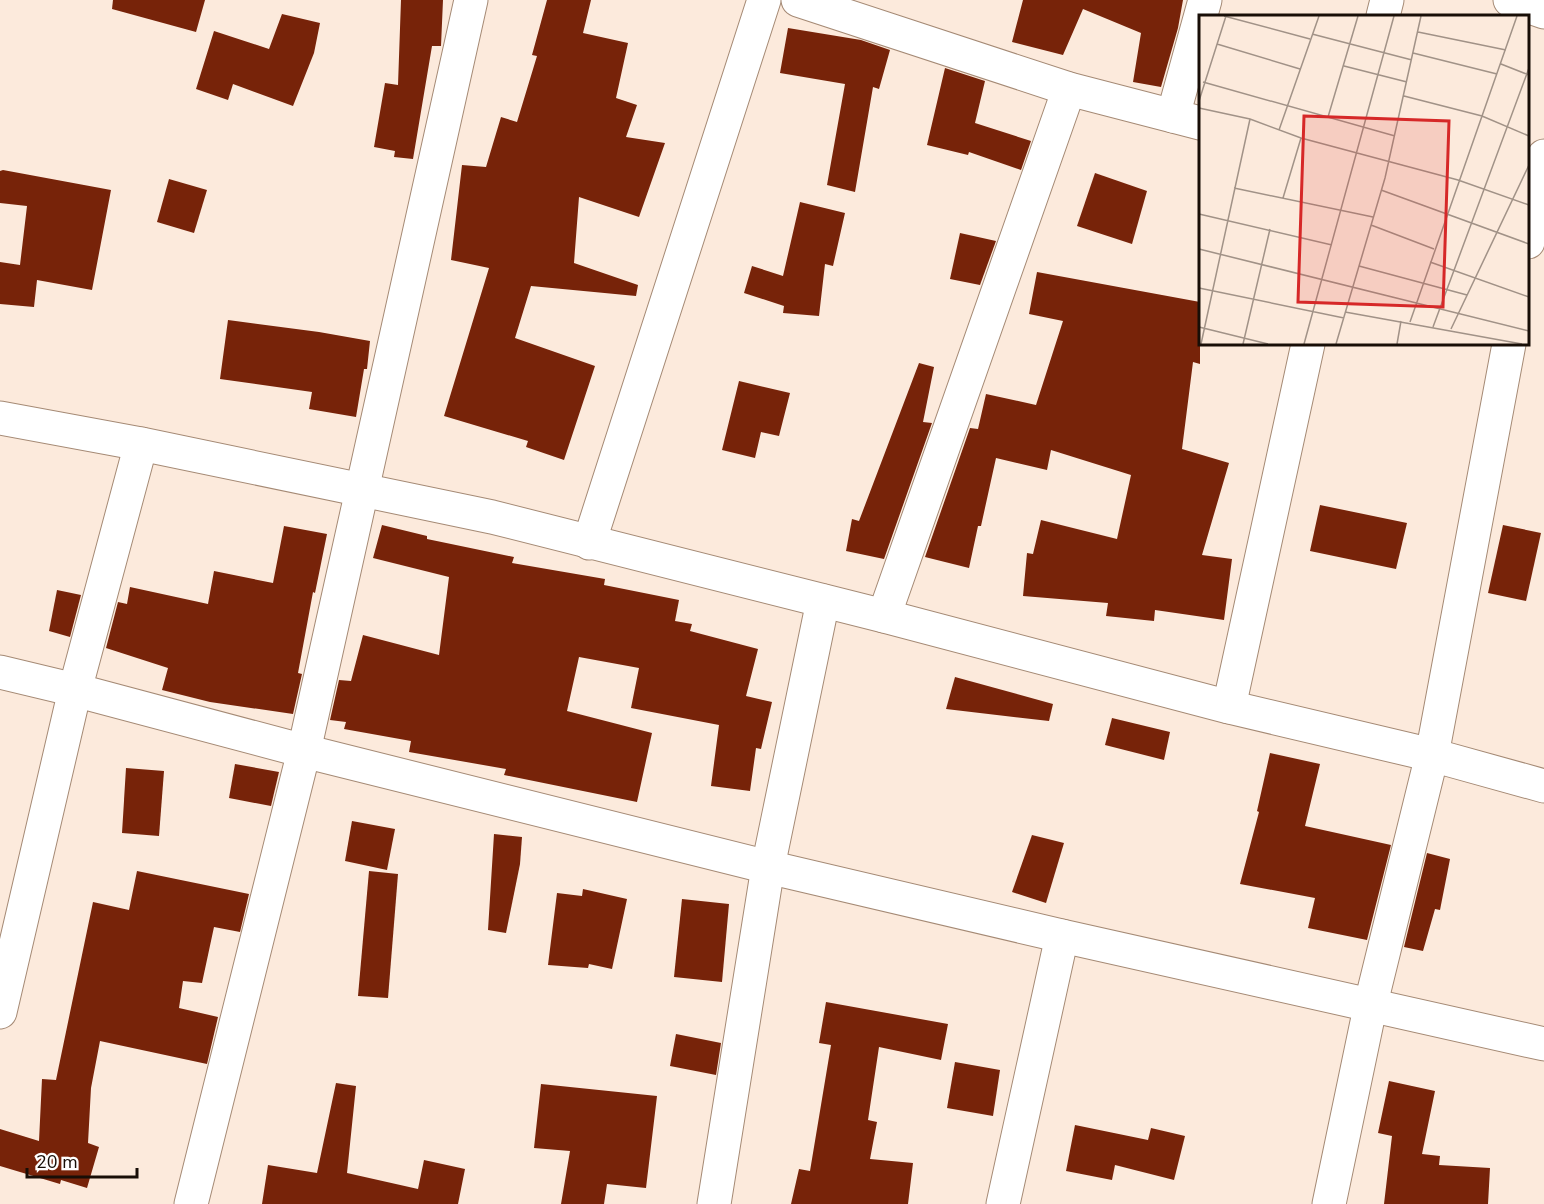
<svg xmlns="http://www.w3.org/2000/svg" width="1544" height="1204" viewBox="0 0 1544 1204" font-family="'Nunito Sans',sans-serif">
	<style>
		.building { fill: #772309 }
		.lines { fill: none; stroke-linecap: round; stroke-linejoin: round }
		.minor-casing { stroke: #a58a75; stroke-width: 35 }
		.primary-casing { stroke: #a58a75; stroke-width: 35 }
		.minor { stroke: #fff; stroke-width: 33 }
		.primary { stroke: #fff; stroke-width: 33 }
		.inset-road { fill: none; stroke: #a19287; stroke-width: 1.5 }
		.view { fill: #d62828; fill-opacity: 0.15; stroke: #d62828; stroke-width: 3 }
		.inset-edge { fill: none; stroke: #180e07; stroke-width: 3 }
	</style>
	<rect width="100%" height="100%" fill="#fceadc"/>
	<g class="building">
		<path d="M 113,0 L 205,0 L 196,32 L 112,9 Z"/>
		<path d="M 401,0 L 443,0 L 441,46 L 432,46 L 413,159 L 394,157 L 395,151 L 374,147 L 385,83 L 398,85 Z"/>
		<path d="M 547,0 L 591,0 L 583,33 L 628,43 L 616,98 L 637,105 L 626,137 L 665,143 L 639,217 L 579,197 L 574,263 L 638,285 L 636,296 L 531,286 L 515,338 L 595,366 L 564,460 L 526,447 L 528,441 L 444,416 L 489,268 L 451,260 L 462,165 L 486,167 L 501,117 L 517,122 L 537,56 L 532,55 Z"/>
		<path d="M 1023,0 L 1183,0 L 1178,28 L 1161,87 L 1133,82 L 1141,33 L 1083,9 L 1063,55 L 1012,42 Z"/>
		<path d="M 282,14 L 320,23 L 314,53 L 293,106 L 233,84 L 228,100 L 196,89 L 214,31 L 269,49 Z"/>
		<path d="M 788,28 L 861,40 L 890,50 L 879,89 L 873,87 L 855,192 L 827,185 L 845,84 L 780,73 Z"/>
		<path d="M 945,68 L 985,81 L 975,123 L 1031,141 L 1021,170 L 969,152 L 968,155 L 927,145 Z"/>
		<path d="M 3,170 L 111,190 L 92,290 L 37,280 L 34,307 L 0,304 L 0,262 L 20,265 L 27,206 L 0,203 L 0,171 Z"/>
		<path d="M 1095,173 L 1147,191 L 1132,244 L 1077,226 Z"/>
		<path d="M 169,179 L 207,190 L 194,233 L 157,222 Z"/>
		<path d="M 800,202 L 845,213 L 833,266 L 825,264 L 819,316 L 783,313 L 784,306 L 744,293 L 752,266 L 783,276 Z"/>
		<path d="M 960,233 L 996,241 L 980,285 L 950,279 Z"/>
		<path d="M 1037,272 L 1200,302 L 1200,364 L 1193,362 L 1182,449 L 1229,463 L 1202,555 L 1232,559 L 1224,620 L 1155,610 L 1154,621 L 1106,616 L 1108,603 L 1023,596 L 1027,553 L 1033,554 L 1041,520 L 1117,539 L 1131,475 L 1051,450 L 1047,470 L 996,458 L 981,526 L 978,526 L 969,568 L 925,557 L 970,428 L 978,429 L 986,394 L 1036,405 L 1063,321 L 1029,314 Z"/>
		<path d="M 228,320 L 319,332 L 370,341 L 367,369 L 364,369 L 356,417 L 309,409 L 312,392 L 220,379 Z"/>
		<path d="M 919,363 L 934,367 L 923,422 L 932,423 L 884,559 L 846,551 L 852,519 L 859,521 Z"/>
		<path d="M 739,381 L 790,393 L 779,436 L 761,432 L 755,458 L 722,450 Z"/>
		<path d="M 1320,505 L 1407,523 L 1396,569 L 1310,551 Z"/>
		<path d="M 382,525 L 427,536 L 427,539 L 514,557 L 512,563 L 605,579 L 604,585 L 679,600 L 675,621 L 692,624 L 690,631 L 758,649 L 746,696 L 772,702 L 761,749 L 756,748 L 750,791 L 711,786 L 719,725 L 631,708 L 639,668 L 579,657 L 567,711 L 652,733 L 637,802 L 504,775 L 506,769 L 409,752 L 411,741 L 344,729 L 346,722 L 330,720 L 339,680 L 351,681 L 363,635 L 439,655 L 449,577 L 373,558 Z"/>
		<path d="M 1503,525 L 1541,533 L 1526,601 L 1488,593 Z"/>
		<path d="M 284,526 L 327,534 L 315,593 L 313,592 L 298,673 L 302,674 L 293,714 L 210,702 L 162,690 L 168,668 L 106,648 L 118,602 L 127,604 L 130,587 L 208,604 L 214,571 L 273,583 Z"/>
		<path d="M 57,590 L 81,595 L 70,637 L 49,631 Z"/>
		<path d="M 955,677 L 1053,704 L 1049,721 L 946,709 Z"/>
		<path d="M 1112,718 L 1170,732 L 1164,760 L 1105,745 Z"/>
		<path d="M 1270,753 L 1320,764 L 1305,826 L 1391,845 L 1367,940 L 1308,928 L 1315,898 L 1240,884 L 1259,812 L 1257,811 Z"/>
		<path d="M 235,764 L 279,772 L 271,806 L 229,798 Z"/>
		<path d="M 126,768 L 164,771 L 159,836 L 122,833 Z"/>
		<path d="M 352,821 L 395,829 L 387,870 L 345,861 Z"/>
		<path d="M 494,834 L 522,837 L 520,864 L 506,933 L 488,930 Z"/>
		<path d="M 1032,835 L 1064,843 L 1046,903 L 1012,892 Z"/>
		<path d="M 1427,853 L 1450,859 L 1440,910 L 1435,909 L 1423,951 L 1404,947 Z"/>
		<path d="M 137,871 L 249,894 L 240,932 L 214,927 L 202,983 L 183,981 L 179,1008 L 218,1017 L 207,1064 L 100,1041 L 91,1088 L 88,1143 L 99,1147 L 87,1188 L 61,1180 L 60,1184 L 0,1166 L 0,1129 L 39,1141 L 42,1079 L 56,1080 L 93,902 L 129,910 Z"/>
		<path d="M 369,871 L 398,874 L 388,998 L 358,996 Z"/>
		<path d="M 583,889 L 627,899 L 612,969 L 589,964 L 588,968 L 548,965 L 557,893 L 582,896 Z"/>
		<path d="M 682,899 L 729,904 L 722,982 L 674,977 Z"/>
		<path d="M 826,1002 L 948,1024 L 941,1060 L 879,1047 L 868,1120 L 877,1122 L 870,1159 L 913,1163 L 908,1204 L 791,1204 L 799,1169 L 810,1171 L 831,1045 L 819,1043 Z"/>
		<path d="M 676,1034 L 721,1043 L 716,1075 L 670,1066 Z"/>
		<path d="M 955,1062 L 1000,1070 L 993,1116 L 947,1108 Z"/>
		<path d="M 1389,1081 L 1435,1091 L 1422,1154 L 1440,1156 L 1439,1165 L 1490,1168 L 1488,1204 L 1384,1204 L 1392,1136 L 1378,1133 Z"/>
		<path d="M 336,1083 L 356,1086 L 347,1173 L 418,1189 L 424,1160 L 465,1169 L 458,1204 L 262,1204 L 268,1165 L 317,1173 Z"/>
		<path d="M 541,1084 L 657,1096 L 646,1188 L 607,1184 L 604,1204 L 561,1204 L 570,1151 L 534,1148 Z"/>
		<path d="M 1075,1125 L 1148,1140 L 1151,1128 L 1185,1136 L 1174,1180 L 1115,1165 L 1112,1180 L 1066,1171 Z"/>
	</g>
	<g class="lines">
		<defs>
			<g id="minor">
				<path d="M 798,0 L 1069,89 L 1200,123"/>
				<path d="M 1510,0 L 1544,12"/>
				<path d="M 1383,16 L 1387,0"/>
				<path d="M 1173,116 L 1205,0"/>
				<path d="M 1528,242 L 1544,156"/>
				<path d="M 589,543 L 764,0"/>
				<path d="M 884,616 L 1069,89"/>
				<path d="M 0,672 L 75,690 L 304,751 L 768,867 L 1062,936 L 1544,1044"/>
				<path d="M 1229,707 L 1308,344"/>
				<path d="M 0,1012 L 75,690 L 141,444"/>
				<path d="M 191,1204 L 304,751 L 471,0"/>
				<path d="M 714,1204 L 768,867 L 823,601"/>
				<path d="M 1003,1204 L 1062,936"/>
				<path d="M 1329,1204 L 1371,1003 L 1432,755 L 1509,344"/>
			</g>
			<path id="primary" d="M 0,418 L 141,444 L 492,517 L 884,616 L 1229,707 L 1432,755 L 1544,786"/>
		</defs>
		<use href="#minor" class="minor-casing"/>
		<use href="#primary" class="primary-casing"/>
		<use href="#minor" class="minor"/>
		<use href="#primary" class="primary"/>
	</g>
	<g transform="translate(1199 15)">
		<rect width="330" height="330" fill="#fceadc"/>
		<path class="inset-road" d="M 25,1 L 111,24M 219,17 L 307,35M 113,19 L 213,45M 18,29 L 101,54M 214,38 L 298,59M 302,49 L 330,60M 145,51 L 208,67M 4,67 L 196,121M 205,81 L 283,101 L 330,121M 0,86 L 27,1M 0,93 L 51,104 L 102,123 L 259,165 L 330,190M 129,102 L 159,1M 80,115 L 120,1M 35,173 L 174,202M 182,175 L 330,229M 84,183 L 102,123M 0,199 L 133,230M 172,210 L 235,234M 0,234 L 330,316M 231,247 L 330,282M 160,251 L 268,280M 0,273 L 145,303M 146,297 L 323,329M 211,307 L 318,1M 0,312 L 69,329M 234,312 L 330,53M 252,314 L 330,150M 2,329 L 51,104M 44,329 L 71,214M 105,329 L 195,1M 137,329 L 186,163 L 222,1M 198,329 L 202,306"/>
		<path class="view" d="M 105,101 L 250,106 L 244,292 L 99,287 Z"/>
		<rect width="330" height="330" class="inset-edge"/>
	</g>
	<path d="M27 1168v9h110v-9" fill="none" stroke="#180e07" stroke-width="3"/>
	<text x="36" y="1168" font-size="18" fill="#180e07" stroke="#ffffff" stroke-width="4.5" paint-order="stroke">20 m</text>
</svg>
